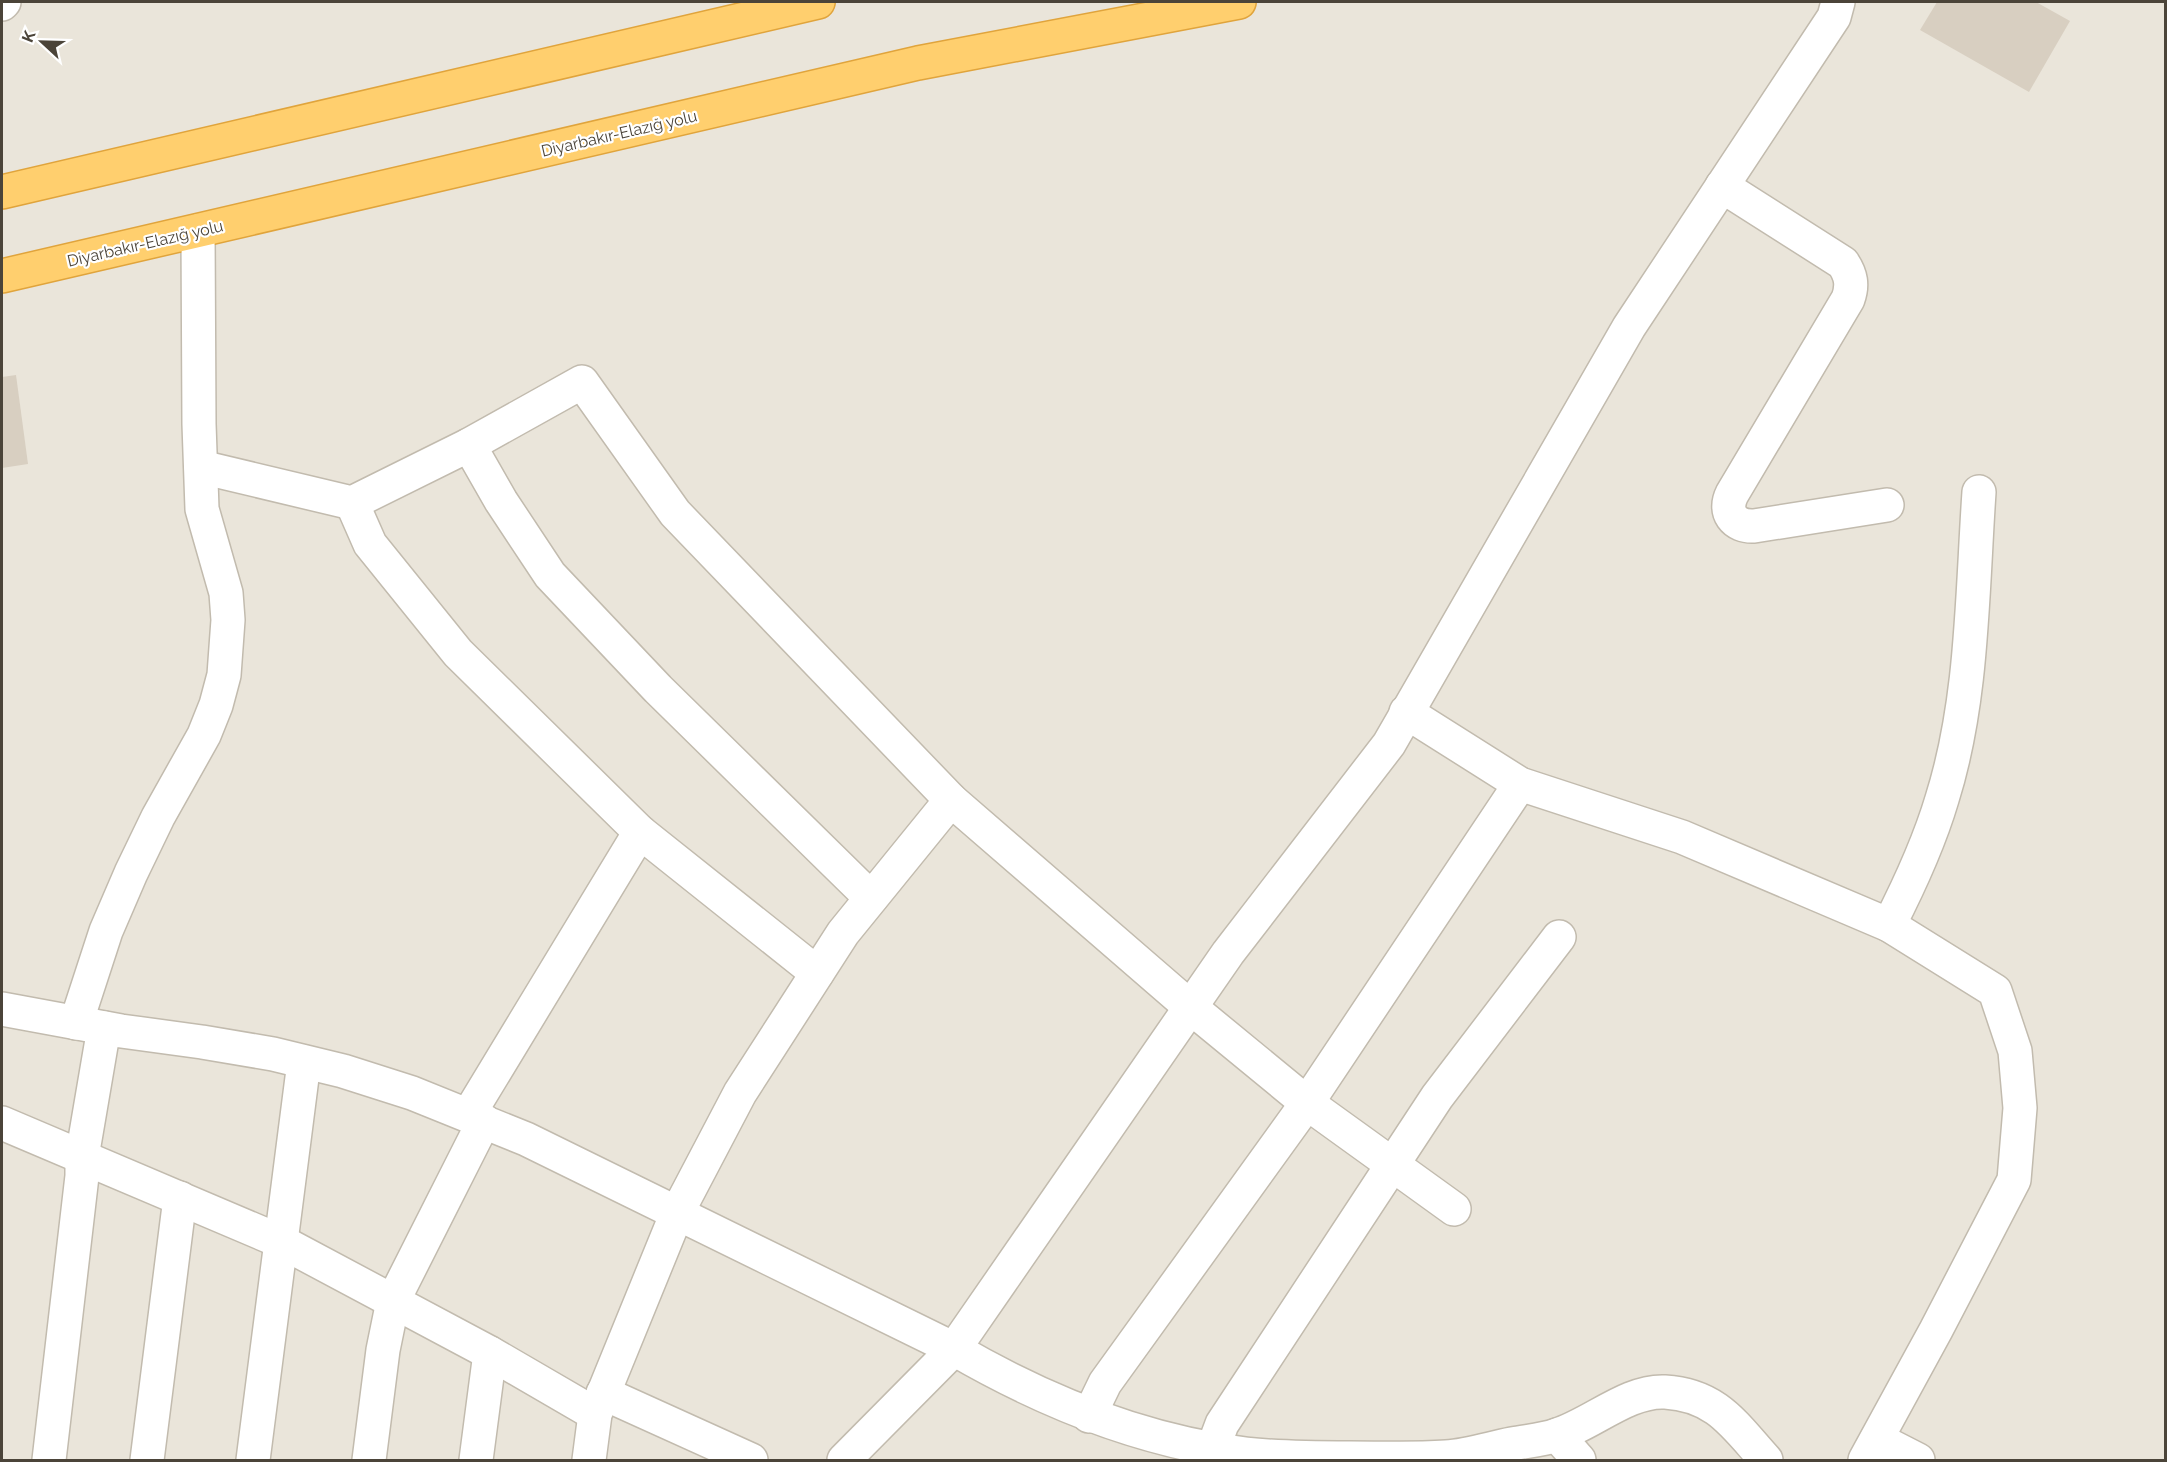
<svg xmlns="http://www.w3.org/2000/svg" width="2167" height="1462" viewBox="0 0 2167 1462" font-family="Raleway,sans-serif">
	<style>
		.residential { fill: #eae5da }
		.building { fill: #d8cfc1 }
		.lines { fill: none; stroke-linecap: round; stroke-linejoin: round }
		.minor-casing { stroke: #c2bbae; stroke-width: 36 }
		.highway-casing { stroke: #e0a43c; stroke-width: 36 }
		.minor { stroke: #fff; stroke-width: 33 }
		.highway { stroke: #ffcf6e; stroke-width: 33 }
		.labels { text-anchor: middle; stroke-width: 4.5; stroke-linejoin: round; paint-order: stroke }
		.street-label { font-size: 16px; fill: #4b4439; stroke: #fff }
	</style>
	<rect width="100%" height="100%" fill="#f6f3ec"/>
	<rect class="residential" x="2" y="2" width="2163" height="1458"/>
	<g class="building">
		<path d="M 1937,2 L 2036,2 L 2070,21 L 2029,92 L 1920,30 Z"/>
		<path d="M 16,375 L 28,464 L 2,468 L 2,377 Z"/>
	</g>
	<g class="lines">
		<defs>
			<g id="minor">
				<path d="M 2,4 L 4,2"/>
				<path d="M 1722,186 L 1843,263 C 1851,275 1853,285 1848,299 L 1732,494 C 1723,512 1734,527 1754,526 L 1887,505"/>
				<path d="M 469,445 L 501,501 L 550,575 L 658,689 L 871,898"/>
				<path d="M 201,467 L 352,503 L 469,445 L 582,382 L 675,513 L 951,800 L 1189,1006 L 1307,1103 L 1454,1209"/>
				<path d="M 352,503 L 370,544 L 458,653 L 640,832 L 817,973"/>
				<path d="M 1406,712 L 1520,784 L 1682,837 L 1889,925 L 1995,991 L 2015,1051 L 2020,1108 L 2014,1180 L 1936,1330 L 1865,1460"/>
				<path d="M 1889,925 C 1910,884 1929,843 1942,799 C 1973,701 1972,594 1979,492"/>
				<path d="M 2,1009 L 121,1031 L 202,1042 L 273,1054 L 343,1071 L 412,1093 L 526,1139 L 954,1349 C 1045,1402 1141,1441 1246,1454 C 1281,1458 1316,1458 1350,1458 C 1382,1458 1414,1459 1446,1457 C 1468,1456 1491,1448 1512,1444 C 1527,1441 1543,1440 1557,1435 C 1592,1424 1628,1390 1665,1392 C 1717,1395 1735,1426 1766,1460"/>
				<path d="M 76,1023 L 106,931 L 131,873 L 158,817 L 204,735 L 216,705 L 224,675 L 228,620 L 226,593 L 202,509 L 199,424 L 198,231"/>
				<path d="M 469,1114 L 640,832"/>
				<path d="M 2,1123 L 280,1241 L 490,1353 L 595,1414"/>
				<path d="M 603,1393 L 751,1460"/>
				<path d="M 1089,1416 L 1105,1383 L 1307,1103 L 1520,784"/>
				<path d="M 1557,1435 L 1579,1460"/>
				<path d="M 1877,1439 L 1918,1460"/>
				<path d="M 1213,1448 L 1222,1424 L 1437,1097 L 1559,937"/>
				<path d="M 49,1460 L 82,1176 L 82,1157 L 104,1028"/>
				<path d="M 147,1460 L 180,1198"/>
				<path d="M 253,1460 L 304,1062"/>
				<path d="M 369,1460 L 383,1350 L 393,1301 L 484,1121"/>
				<path d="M 476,1460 L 490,1353"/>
				<path d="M 589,1460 L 595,1414 L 677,1213 L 740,1093 L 843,933 L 951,800"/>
				<path d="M 844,1460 L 954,1349 L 1228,953 L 1389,744 L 1629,327 L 1834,17 L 1838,2"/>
			</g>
			<g id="highway">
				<path d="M 2,192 L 818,2"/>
				<path d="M 2,276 L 918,63 L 1239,2"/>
			</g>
		</defs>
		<use href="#minor" class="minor-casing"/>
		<use href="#highway" class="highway-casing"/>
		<use href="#minor" class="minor"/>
		<use href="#highway" class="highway"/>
	</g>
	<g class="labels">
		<g class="street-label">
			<text transform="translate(619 133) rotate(-13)" y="6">Diyarbakır-Elazığ yolu</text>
			<text transform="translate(145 243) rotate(-13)" y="6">Diyarbakır-Elazığ yolu</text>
		</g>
	</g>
	<rect width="2167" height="1462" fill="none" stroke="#4b4439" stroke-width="6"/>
	<g transform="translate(42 42) rotate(292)" stroke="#ffffff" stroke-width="4.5" paint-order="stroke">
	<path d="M0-4.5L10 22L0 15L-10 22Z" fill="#4b4439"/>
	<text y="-9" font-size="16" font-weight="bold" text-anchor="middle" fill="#4b4439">K</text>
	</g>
</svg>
